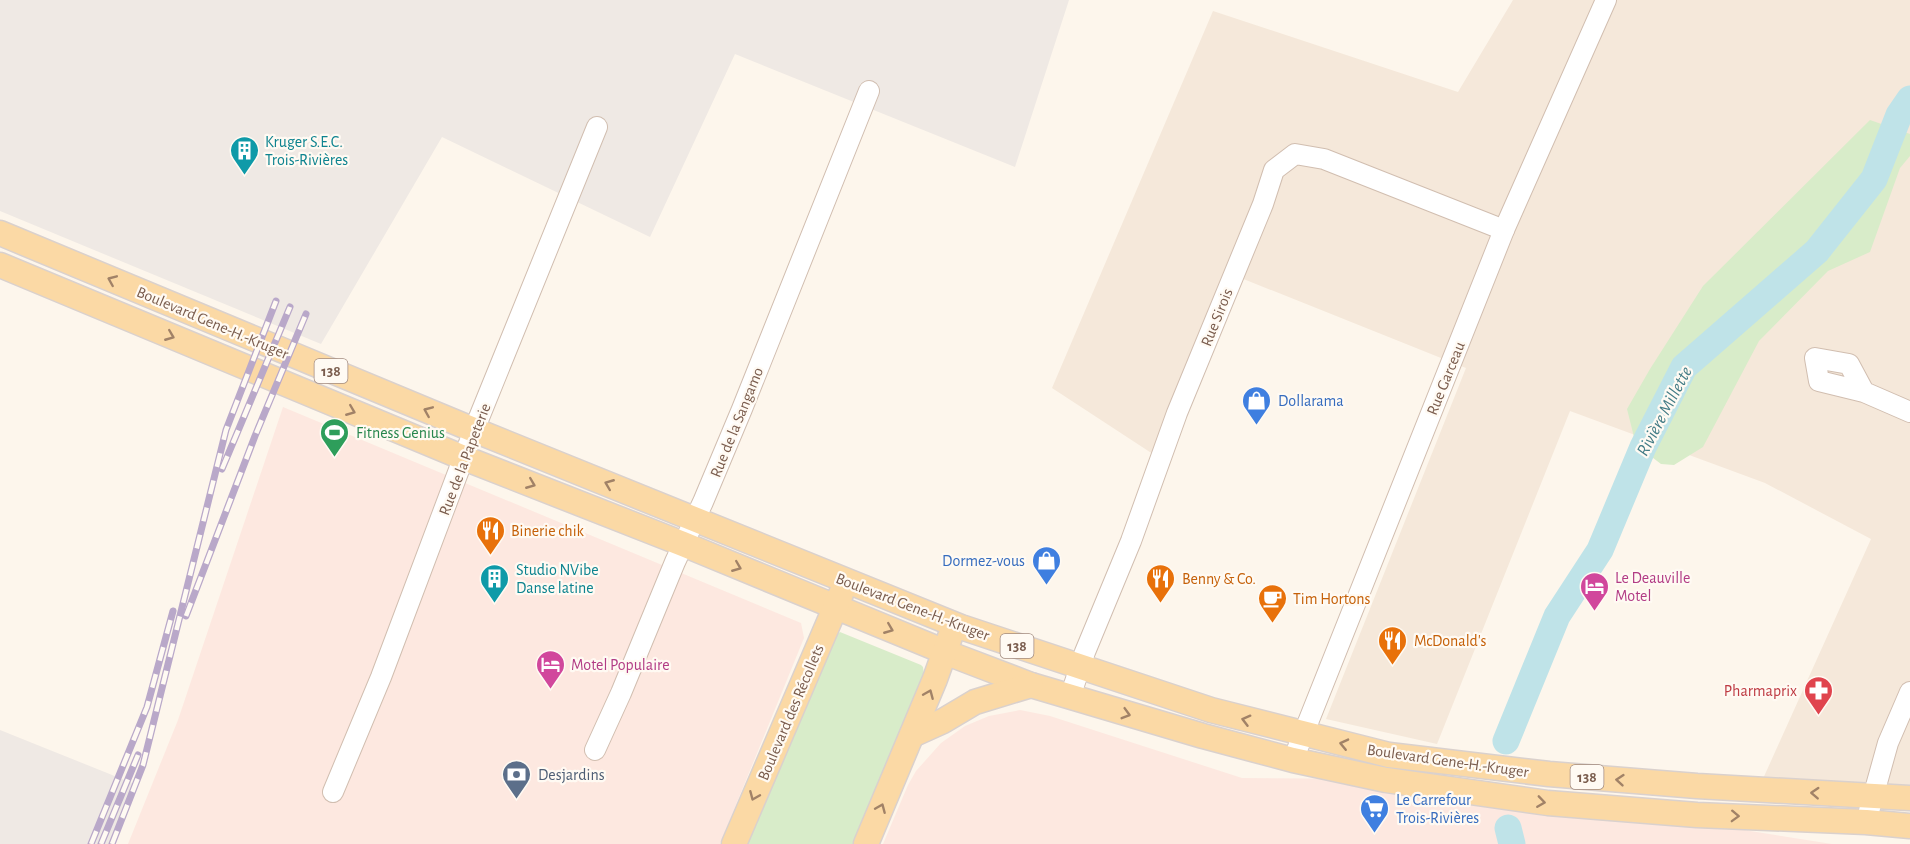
<svg xmlns="http://www.w3.org/2000/svg" width="1910" height="844" viewBox="0 0 1910 844" font-family="'Alegreya Sans',sans-serif">
	<style>
		.residential { fill: #f5e8da }
		.commercial { fill: #fde8e0 }
		.industrial { fill: #efe9e4 }
		.green { fill: #d8ecc9 }
		.lines { fill: none; stroke-linecap: round; stroke-linejoin: round }
		.river { stroke: #bfe3e8; stroke-width: 27 }
		.minor-casing { stroke: #d1beb0; stroke-width: 22 }
		.major-casing { stroke: #dad1cd; stroke-width: 27 }
		.minor { stroke: #fff; stroke-width: 20 }
		.major { stroke: #fbd9a5; stroke-width: 24 }
		.rail-casing { stroke: #b9a8c9; stroke-width: 7 }
		.rail { stroke: #fffaf3; stroke-width: 4.5; stroke-dasharray: 14; stroke-linecap: butt }
		.oneway { stroke: #a18267 }
		.labels { text-anchor: middle; stroke-width: 4.5; stroke-linejoin: round; paint-order: stroke }
		.shield { fill: #fffaf3; stroke: #a28b7f; stroke-width: 1.5 }
		.shield-label { font-size: 15px; font-weight: bold; fill: #7a5c4d }
		.culture-label { font-size: 16px; fill: #0d838f; stroke: #fffaf3; text-anchor: start }
		.street-label { font-size: 16px; fill: #7a5c4d; stroke: #fffaf3 }
		.shop-label { font-size: 16px; fill: #366cbe; stroke: #fffaf3; text-anchor: start }
		.leisure-label { font-size: 16px; fill: #27864d; stroke: #fffaf3; text-anchor: start }
		.food-label { font-size: 16px; fill: #c56008; stroke: #fffaf3; text-anchor: start }
		.hotel-label { font-size: 16px; fill: #b23c85; stroke: #fffaf3; text-anchor: start }
		.health-label { font-size: 16px; fill: #be3a42; stroke: #fffaf3; text-anchor: end }
		.service-label { font-size: 16px; fill: #4e5e75; stroke: #fffaf3; text-anchor: start }
		.water-label { font-size: 18px; font-style: italic; fill: #437c86; stroke: #fffaf3 }
	</style>
	<rect width="100%" height="100%" fill="#fdf6ec"/>
	<path class="residential" d="M 1513,0 L 1910,0 L 1910,795 L 1757,792 L 1871,539 L 1765,483 L 1570,411 L 1437,744 L 1326,719 L 1466,368 L 1236,276 L 1159,458 L 1052,388 L 1213,11 L 1458,92 Z"/>
	<g class="commercial">
		<path d="M 283,407 L 801,623 L 804,638 L 720,844 L 128,844 L 178,720 Z"/>
		<path d="M 1020,710 L 1050,716 L 1242,778 L 1383,779 L 1688,821 L 1832,844 L 883,844 L 908,785 L 916,771 L 941,743 L 965,726 L 989,716 Z"/>
	</g>
	<g class="industrial">
		<path d="M 0,0 L 1069,0 L 1015,167 L 735,54 L 650,237 L 442,137 L 321,344 L 0,211 Z"/>
		<path d="M 0,730 L 137,785 L 112,844 L 0,844 Z"/>
	</g>
	<g class="green">
		<path d="M 1870,120 L 1910,134 L 1910,156 L 1900,168 L 1870,252 L 1828,271 L 1759,341 L 1703,447 L 1674,465 L 1661,464 L 1636,445 L 1627,409 L 1650,369 L 1703,286 Z"/>
		<path d="M 840,632 L 921,665 L 923,667 L 924,674 L 926,675 L 856,844 L 746,844 L 836,635 Z"/>
	</g>
	<g class="lines">
		<g class="river">
			<path d="M 1506,741 L 1557,616 L 1600,550 L 1643,447 L 1684,367 L 1817,251 L 1874,179 L 1899,115 L 1910,99"/>
			<path d="M 1508,828 L 1512,844"/>
		</g>
		<defs>
			<g id="minor">
				<path d="M 1864,392 L 1849,364 L 1815,358 L 1819,381 L 1864,392 L 1910,412"/>
				<path d="M 1070,697 L 1085,652 L 1131,541 L 1177,413 L 1263,204 L 1274,170 L 1295,154 L 1324,159 L 1504,230"/>
				<path d="M 595,750 L 621,693 L 675,562 L 703,502 L 742,409 L 869,91"/>
				<path d="M 1293,760 L 1504,230 L 1606,0"/>
				<path d="M 333,792 L 381,677 L 474,430 L 597,127"/>
				<path d="M 1866,822 L 1888,743 L 1910,692"/>
			</g>
			<g id="major">
				<path d="M 0,233 L 474,430 L 961,627 L 1211,710 L 1389,755 L 1549,774 L 1697,786 L 1910,798"/>
				<path d="M 0,265 L 464,458 L 683,544 L 955,656 L 1031,685 L 1203,736 L 1293,760 L 1386,780 L 1548,803 L 1697,815 L 1866,822 L 1910,826"/>
				<path d="M 912,735 L 943,721 L 975,702 L 1031,685"/>
				<path d="M 734,844 L 841,594"/>
				<path d="M 866,844 L 935,679 L 950,637"/>
			</g>
		</defs>
		<use href="#minor" class="minor-casing"/>
		<use href="#major" class="major-casing"/>
		<use href="#minor" class="minor"/>
		<use href="#major" class="major"/>
		<defs>
			<g id="rail">
				<path d="M 222,469 L 290,307"/>
				<path d="M 186,616 L 255,436 L 306,314"/>
				<path d="M 91,844 L 147,707 L 173,611"/>
				<path d="M 101,844 L 138,755"/>
				<path d="M 112,844 L 143,765 L 226,430 L 276,301"/>
			</g>
		</defs>
		<use href="#rail" class="rail-casing"/>
		<use href="#rail" class="rail"/>
	</g>
	<defs><path id="oneway-chevron" d="M-2-3.5L2.5 0L-2 3.5" fill="none" stroke-width="1.6" stroke-linecap="round" stroke-linejoin="round" transform="scale(1.5)"/></defs>
	<g class="oneway">
		<use href="#oneway-chevron" transform="translate(112 280) rotate(-157)"/>
		<use href="#oneway-chevron" transform="translate(170 336) rotate(22)"/>
		<use href="#oneway-chevron" transform="translate(351 411) rotate(22)"/>
		<use href="#oneway-chevron" transform="translate(428 411) rotate(-157)"/>
		<use href="#oneway-chevron" transform="translate(531 484) rotate(22)"/>
		<use href="#oneway-chevron" transform="translate(609 484) rotate(-158)"/>
		<use href="#oneway-chevron" transform="translate(737 567) rotate(22)"/>
		<use href="#oneway-chevron" transform="translate(889 629) rotate(22)"/>
		<use href="#oneway-chevron" transform="translate(929 694) rotate(-67)"/>
		<use href="#oneway-chevron" transform="translate(1126 714) rotate(16)"/>
		<use href="#oneway-chevron" transform="translate(1246 720) rotate(-165)"/>
		<use href="#oneway-chevron" transform="translate(1344 744) rotate(-167)"/>
		<use href="#oneway-chevron" transform="translate(1620 780) rotate(-175)"/>
		<use href="#oneway-chevron" transform="translate(1815 793) rotate(-177)"/>
		<use href="#oneway-chevron" transform="translate(754 796) rotate(113)"/>
		<use href="#oneway-chevron" transform="translate(1541 802) rotate(8)"/>
		<use href="#oneway-chevron" transform="translate(881 808) rotate(-67)"/>
		<use href="#oneway-chevron" transform="translate(1735 816) rotate(2)"/>
	</g>
	<defs>
		<symbol id="building-pin" viewBox="-11 -11 22 30"><path d="M0 17L-7.5 6A9.5 9.5 0 1 1 7.5 6Z" fill="#0f9aa8" stroke="#fffaf3"/><path d="M-4-6H4V6H1V3H-1V6H-4ZM-2.5-4.3h1.7v1.8h-1.7ZM.8-4.3h1.7v1.8H.8ZM-2.5-1h1.7V.8h-1.7ZM.8-1h1.7V.8H.8Z" fill="#fff"/></symbol>
		<symbol id="shop-pin" viewBox="-11 -11 22 30"><path d="M0 17L-7.5 6A9.5 9.5 0 1 1 7.5 6Z" fill="#3f7fe0" stroke="#fffaf3"/><path d="M-5-2.5h2.3a2.7 3.5 0 0 1 5.4 0H5L5.5 6h-11ZM-1.5-2.5h3a1.5 2.3 0 0 0-3 0Z" fill="#fff"/></symbol>
		<symbol id="stadium-pin" viewBox="-11 -11 22 30"><path d="M0 17L-7.5 6A9.5 9.5 0 1 1 7.5 6Z" fill="#2e9e5b" stroke="#fffaf3"/><path d="M0-5a6.5 5 0 1 0 0 10a6.5 5 0 1 0 0-10ZM-3.5-1.8h7v3.6h-7Z" fill="#fff"/></symbol>
		<symbol id="restaurant-pin" viewBox="-11 -11 22 30"><path d="M0 17L-7.5 6A9.5 9.5 0 1 1 7.5 6Z" fill="#e8710a" stroke="#fffaf3"/><path d="M-5-6h1v4h1v-4h1v4h1v-4h1v5L-1.5 .5V6h-2V.5L-5-1ZM5-6V6H3V1.5H1.5Q1.5-4 5-6Z" fill="#fff"/></symbol>
		<symbol id="hotel-pin" viewBox="-11 -11 22 30"><path d="M0 17L-7.5 6A9.5 9.5 0 1 1 7.5 6Z" fill="#d1479c" stroke="#fffaf3"/><path d="M-6-4.5h1.5V1H6V5H4.5V3h-9V5H-6ZM-4 0a1.8 1.8 0 1 1 3.6 0ZM.5 0V-2.5h3Q6-2.5 6 0Z" fill="#fff"/></symbol>
		<symbol id="cafe-pin" viewBox="-11 -11 22 30"><path d="M0 17L-7.5 6A9.5 9.5 0 1 1 7.5 6Z" fill="#e8710a" stroke="#fffaf3"/><path d="M-5.5-4.5H6V0H3Q3 3.5 0 3.5H-2.5Q-5.5 3.5-5.5 0ZM3-3.2v2h1.7v-2ZM-6 4.5H4V6H-6Z" fill="#fff"/></symbol>
		<symbol id="pharmacy-pin" viewBox="-11 -11 22 30"><path d="M0 17L-7.5 6A9.5 9.5 0 1 1 7.5 6Z" fill="#e0444e" stroke="#fffaf3"/><path d="M-2-6h4v4h4v4h-4v4h-4v-4h-4v-4h4Z" fill="#fff"/></symbol>
		<symbol id="bank-pin" viewBox="-11 -11 22 30"><path d="M0 17L-7.5 6A9.5 9.5 0 1 1 7.5 6Z" fill="#5c6f8a" stroke="#fffaf3"/><path d="M-6-4H6V4H-6ZM0-2.3a2.3 2.3 0 1 0 0 4.6a2.3 2.3 0 1 0 0-4.6Z" fill="#fff"/></symbol>
		<symbol id="supermarket-pin" viewBox="-11 -11 22 30"><path d="M0 17L-7.5 6A9.5 9.5 0 1 1 7.5 6Z" fill="#3f7fe0" stroke="#fffaf3"/><path d="M-6-5.5h2.5l.6 2H6L4.5 2H-2.5L-4.4-4H-6ZM-1.5 3.2a1.3 1.3 0 1 0 .1 0ZM3 3.2a1.3 1.3 0 1 0 .1 0Z" fill="#fff"/></symbol>
	</defs>
	<g fill-rule="evenodd">
		<use href="#building-pin" x="228" y="134" width="33" height="45"/>
		<use href="#shop-pin" x="1240" y="384" width="33" height="45"/>
		<use href="#stadium-pin" x="318" y="416" width="33" height="45"/>
		<use href="#restaurant-pin" x="474" y="514" width="33" height="45"/>
		<use href="#shop-pin" x="1030" y="544" width="33" height="45"/>
		<use href="#building-pin" x="478" y="562" width="33" height="45"/>
		<use href="#restaurant-pin" x="1144" y="562" width="33" height="45"/>
		<use href="#hotel-pin" x="1578" y="570" width="33" height="45"/>
		<use href="#cafe-pin" x="1256" y="582" width="33" height="45"/>
		<use href="#restaurant-pin" x="1376" y="624" width="33" height="45"/>
		<use href="#hotel-pin" x="534" y="648" width="33" height="45"/>
		<use href="#pharmacy-pin" x="1802" y="674" width="33" height="45"/>
		<use href="#bank-pin" x="500" y="758" width="33" height="45"/>
		<use href="#supermarket-pin" x="1358" y="792" width="33" height="45"/>
	</g>
	<g class="labels">
		<g class="shield">
			<rect x="314.5" y="359" width="33" height="24" rx="4.5"/>
			<rect x="1000.5" y="634" width="33" height="24" rx="4.5"/>
			<rect x="1570.5" y="765" width="33" height="24" rx="4.5"/>
		</g>
		<g class="shield-label">
			<text x="331" y="376">138</text>
			<text x="1017" y="651">138</text>
			<text x="1587" y="782">138</text>
		</g>
		<g class="culture-label">
			<text x="265" y="147">Kruger S.E.C.<tspan x="265" dy="18">Trois-Rivières</tspan></text>
			<text x="516" y="575">Studio NVibe<tspan x="516" dy="18">Danse latine</tspan></text>
		</g>
		<g class="street-label">
			<text transform="translate(1216 317) rotate(-68)" y="6">Rue Sirois</text>
			<text transform="translate(213 322) rotate(23)" y="6">Boulevard Gene-H.-Kruger</text>
			<text transform="translate(1445 378) rotate(-68)" y="6">Rue Garceau</text>
			<text transform="translate(736 422) rotate(-68)" y="6">Rue de la Sangamo</text>
			<text transform="translate(464 459) rotate(-69)" y="6">Rue de la Papeterie</text>
			<text transform="translate(913 606) rotate(21)" y="6">Boulevard Gene-H.-Kruger</text>
			<text transform="translate(790 712) rotate(-67)" y="6">Boulevard des Récollets</text>
			<text transform="translate(1448 760) rotate(8)" y="6">Boulevard Gene-H.-Kruger</text>
		</g>
		<g class="shop-label">
			<text x="1278" y="406">Dollarama</text>
			<text x="1025" y="566" text-anchor="end">Dormez-vous</text>
			<text x="1396" y="805">Le Carrefour<tspan x="1396" dy="18">Trois-Rivières</tspan></text>
		</g>
		<g class="leisure-label">
			<text x="356" y="438">Fitness Genius</text>
		</g>
		<g class="food-label">
			<text x="511" y="536">Binerie chik</text>
			<text x="1182" y="584">Benny &amp; Co.</text>
			<text x="1293" y="604">Tim Hortons</text>
			<text x="1414" y="646">McDonald's</text>
		</g>
		<g class="hotel-label">
			<text x="1615" y="583">Le Deauville<tspan x="1615" dy="18">Motel</tspan></text>
			<text x="571" y="670">Motel Populaire</text>
		</g>
		<g class="health-label">
			<text x="1797" y="696">Pharmaprix</text>
		</g>
		<g class="service-label">
			<text x="538" y="780">Desjardins</text>
		</g>
		<g class="water-label">
			<text transform="translate(1664 411) rotate(-62)" y="6">Rivière Millette</text>
		</g>
	</g>
</svg>
